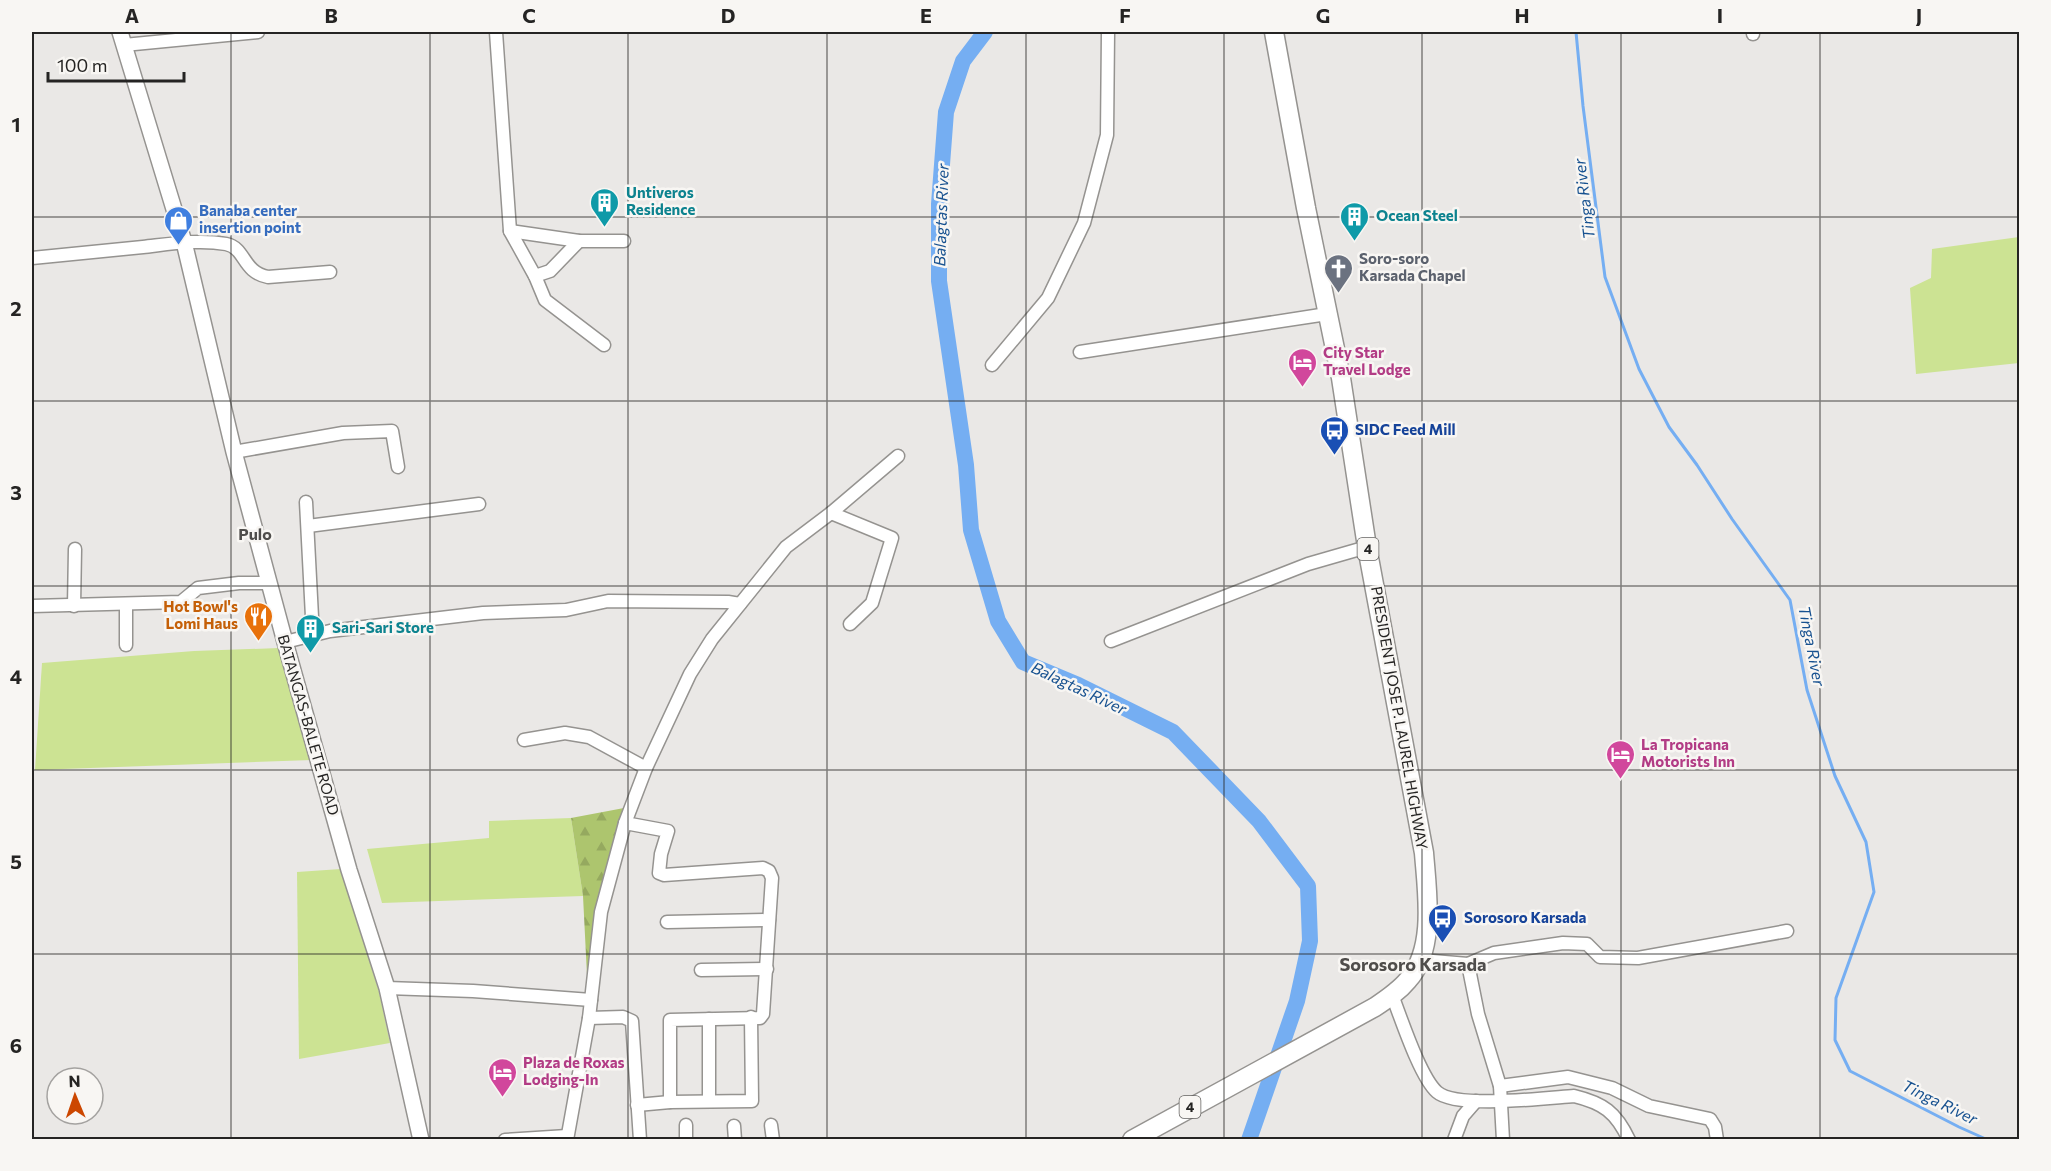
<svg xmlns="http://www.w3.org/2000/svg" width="2051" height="1171" viewBox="0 0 2051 1171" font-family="Commissioner,sans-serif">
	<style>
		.grass { fill: #cce393 }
		.forest { fill: url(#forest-firs) }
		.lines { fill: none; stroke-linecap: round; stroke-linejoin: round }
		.stream { stroke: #75aef2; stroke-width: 3 }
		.river { stroke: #75aef2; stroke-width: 16 }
		.minor-casing { stroke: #959390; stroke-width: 15 }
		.major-casing { stroke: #959390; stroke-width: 18 }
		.highway-casing { stroke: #959390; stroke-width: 21 }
		.minor { stroke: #fff; stroke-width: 12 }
		.major { stroke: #fff; stroke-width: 15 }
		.highway { stroke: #fff; stroke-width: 18 }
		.grid { fill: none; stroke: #252423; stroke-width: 1.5; stroke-opacity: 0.55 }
		.labels { text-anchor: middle; stroke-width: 5; stroke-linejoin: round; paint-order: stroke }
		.shield { fill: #f8f6f3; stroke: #646361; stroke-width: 1.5 }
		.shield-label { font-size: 14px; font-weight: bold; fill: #252423 }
		.culture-label { font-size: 15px; font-weight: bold; fill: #0d838f; stroke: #f8f6f3; text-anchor: start }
		.shop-label { font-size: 15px; font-weight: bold; fill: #366cbe; stroke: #f8f6f3; text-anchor: start }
		.worship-label { font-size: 15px; font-weight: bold; fill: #5b616d; stroke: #f8f6f3; text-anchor: start }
		.hotel-label { font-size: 15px; font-weight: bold; fill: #b23c85; stroke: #f8f6f3; text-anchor: start }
		.transit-label { font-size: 15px; font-weight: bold; fill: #164399; stroke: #f8f6f3; text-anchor: start }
		.food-label { font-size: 15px; font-weight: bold; fill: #c56008; stroke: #f8f6f3; text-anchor: end }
		.street-label { font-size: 15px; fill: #252423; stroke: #f8f6f3 }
		.water-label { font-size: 16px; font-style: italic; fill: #185290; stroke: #f8f6f3 }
		.neighbourhood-label { font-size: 16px; font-weight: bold; fill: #4f4d4b; stroke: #f8f6f3 }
		.quarter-label { font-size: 18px; font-weight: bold; fill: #4f4d4b; stroke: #f8f6f3 }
		.neatline { fill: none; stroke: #252423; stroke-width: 2 }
		.grid-label { font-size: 20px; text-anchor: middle; font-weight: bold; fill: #252423 }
	</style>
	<defs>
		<pattern id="forest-firs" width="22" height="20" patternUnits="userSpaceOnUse" patternTransform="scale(1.5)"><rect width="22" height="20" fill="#adc56e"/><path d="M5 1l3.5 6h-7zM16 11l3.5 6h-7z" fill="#95a95f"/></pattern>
	</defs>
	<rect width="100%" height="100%" fill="#eae8e6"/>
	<g class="grass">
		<path d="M 2019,237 L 2019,363 L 1916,374 L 1910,288 L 1931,278 L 1932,249 Z"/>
		<path d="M 279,648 L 312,760 L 35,770 L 42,663 L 194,651 Z"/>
		<path d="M 571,818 L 583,896 L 382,903 L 367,849 L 489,838 L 489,821 Z"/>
		<path d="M 341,869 L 379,992 L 390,1043 L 299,1059 L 297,872 Z"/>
	</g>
	<path class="forest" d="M 624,808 C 603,870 595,930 588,995 L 583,896 L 571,818 Z"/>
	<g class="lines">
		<path class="stream" d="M 1576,32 L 1583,106 L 1605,277 L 1639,369 L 1669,427 L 1697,465 L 1732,519 L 1790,600 L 1807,690 L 1835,776 L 1866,842 L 1874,892 L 1836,998 L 1835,1040 L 1850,1071 L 1959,1127 L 1988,1140"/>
		<path class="river" d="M 985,32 L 963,61 L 946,112 L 939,204 L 939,281 L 966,465 L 971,530 L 998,621 L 1023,662 L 1078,685 L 1173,732 L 1259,821 L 1308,886 L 1310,941 L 1297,1001 L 1249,1140"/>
		<defs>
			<g id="minor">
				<path d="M 496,32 L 510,231 L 535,276 L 545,300 L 604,345"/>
				<path d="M 1753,34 L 1753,32"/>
				<path d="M 124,45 L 258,32"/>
				<path d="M 510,231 L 579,241 L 624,241"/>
				<path d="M 32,258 C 69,254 106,251 143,247 C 170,244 199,239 226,244 C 246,248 242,272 268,277 L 330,272"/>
				<path d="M 535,276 L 550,271 L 579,241"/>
				<path d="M 1080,352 L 1327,314"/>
				<path d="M 992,365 L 1048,298 L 1084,223 L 1107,135 L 1108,32"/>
				<path d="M 234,452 L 343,433 L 392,431 L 398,467"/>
				<path d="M 306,502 L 313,636"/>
				<path d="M 831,513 L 892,538 L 872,603 L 850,624"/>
				<path d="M 308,526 L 479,504"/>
				<path d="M 32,606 L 181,602 L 198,588 L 239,583 L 270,583"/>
				<path d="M 74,606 L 75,549"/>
				<path d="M 1111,641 L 1308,564 L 1367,547"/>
				<path d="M 285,642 L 330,631 L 483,613 L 566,610 L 608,601 L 728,602 L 740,604"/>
				<path d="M 126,645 L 126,604"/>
				<path d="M 524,740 L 565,733 L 589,737 L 646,768"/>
				<path d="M 625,823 L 668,831 L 661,854 L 659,873 L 664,875 L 763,868 L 769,871 L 772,878 L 763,1014 L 760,1018 L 670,1020 L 670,1102"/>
				<path d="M 667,922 L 769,920"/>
				<path d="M 1421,960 L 1468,964 L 1494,953 L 1563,943 L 1587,944 L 1600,957 L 1638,958 L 1787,931"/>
				<path d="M 1468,964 L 1478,1014 L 1500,1086 L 1503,1140"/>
				<path d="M 701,970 L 767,969"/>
				<path d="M 387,988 L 473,991 L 591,1000"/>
				<path d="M 1392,995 C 1401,1018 1420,1077 1437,1092 C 1456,1109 1546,1098 1574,1096 C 1603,1103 1616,1112 1629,1140"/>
				<path d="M 589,1018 L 623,1017 L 632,1021 L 640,1140"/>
				<path d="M 1500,1086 L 1568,1077 L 1612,1088 L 1649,1106 L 1710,1119 L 1715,1127 L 1717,1140"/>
				<path d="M 709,1100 L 709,1019"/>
				<path d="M 637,1105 L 670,1102 L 752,1101 L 751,1017"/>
				<path d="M 686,1125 L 686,1140"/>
				<path d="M 771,1125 L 773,1140"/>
				<path d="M 734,1126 L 735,1140"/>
				<path d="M 505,1140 L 567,1136"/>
				<path d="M 567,1140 L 589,1018 L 601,912 L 625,823 L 646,768 L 690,674 L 712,639 L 786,547 L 831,513 L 898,456"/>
				<path d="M 1454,1140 L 1463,1116 L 1476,1101"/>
			</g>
			<path id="major" d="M 120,32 L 184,242 L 234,452 L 285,642 L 349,870 L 387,988 L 421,1140"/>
			<path id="highway" d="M 1132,1140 L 1375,1007 C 1387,999 1399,991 1408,980 C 1436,949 1427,892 1424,853 L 1367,547 L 1341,378 L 1306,208 L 1274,32"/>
		</defs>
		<use href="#minor" class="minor-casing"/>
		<use href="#major" class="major-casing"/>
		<use href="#highway" class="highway-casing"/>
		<use href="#minor" class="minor"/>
		<use href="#major" class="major"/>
		<use href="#highway" class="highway"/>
	</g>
	<path class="grid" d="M 231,32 L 231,1140M 430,32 L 430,1140M 628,32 L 628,1140M 827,32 L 827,1140M 1026,32 L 1026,1140M 1224,32 L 1224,1140M 1422,32 L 1422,1140M 1621,32 L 1621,1140M 1820,32 L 1820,1140M 32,217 L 2020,217M 32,401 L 2020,401M 32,586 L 2020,586M 32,770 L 2020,770M 32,954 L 2020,954"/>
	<defs>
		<symbol id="building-pin" viewBox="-11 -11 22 30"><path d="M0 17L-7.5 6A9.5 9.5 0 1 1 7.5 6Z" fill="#0f9aa8" stroke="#f8f6f3"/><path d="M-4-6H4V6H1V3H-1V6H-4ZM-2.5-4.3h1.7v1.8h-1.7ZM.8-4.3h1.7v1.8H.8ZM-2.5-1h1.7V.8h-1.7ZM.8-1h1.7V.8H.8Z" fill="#fff"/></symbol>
		<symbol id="shop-pin" viewBox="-11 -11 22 30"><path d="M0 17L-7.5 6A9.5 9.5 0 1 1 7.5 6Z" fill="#3f7fe0" stroke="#f8f6f3"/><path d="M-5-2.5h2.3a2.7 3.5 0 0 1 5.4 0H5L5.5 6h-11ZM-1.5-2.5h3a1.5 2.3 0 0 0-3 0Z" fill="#fff"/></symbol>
		<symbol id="church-pin" viewBox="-11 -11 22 30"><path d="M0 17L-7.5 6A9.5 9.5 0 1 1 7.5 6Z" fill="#6b7280" stroke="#f8f6f3"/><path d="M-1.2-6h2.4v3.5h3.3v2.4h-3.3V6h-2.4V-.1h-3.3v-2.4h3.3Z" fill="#fff"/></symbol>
		<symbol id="hotel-pin" viewBox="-11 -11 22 30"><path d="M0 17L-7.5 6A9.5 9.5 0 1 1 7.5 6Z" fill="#d1479c" stroke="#f8f6f3"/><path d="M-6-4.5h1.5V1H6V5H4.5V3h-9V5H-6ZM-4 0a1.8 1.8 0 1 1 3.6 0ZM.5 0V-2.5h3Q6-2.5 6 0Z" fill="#fff"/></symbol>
		<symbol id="bus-pin" viewBox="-11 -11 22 30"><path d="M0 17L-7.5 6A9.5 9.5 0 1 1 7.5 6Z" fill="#1a4fb4" stroke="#f8f6f3"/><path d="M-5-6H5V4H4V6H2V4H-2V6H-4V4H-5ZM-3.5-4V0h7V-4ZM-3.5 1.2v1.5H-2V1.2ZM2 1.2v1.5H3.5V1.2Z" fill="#fff"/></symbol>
		<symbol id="restaurant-pin" viewBox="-11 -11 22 30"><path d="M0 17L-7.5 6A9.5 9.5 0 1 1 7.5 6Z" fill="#e8710a" stroke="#f8f6f3"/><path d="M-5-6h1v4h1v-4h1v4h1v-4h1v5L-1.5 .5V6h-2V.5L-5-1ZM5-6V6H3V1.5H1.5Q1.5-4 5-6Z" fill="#fff"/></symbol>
	</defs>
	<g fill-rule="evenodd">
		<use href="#building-pin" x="588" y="186" width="33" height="45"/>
		<use href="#building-pin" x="1338" y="200" width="33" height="45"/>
		<use href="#shop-pin" x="162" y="204" width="33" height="45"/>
		<use href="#church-pin" x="1322" y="252" width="33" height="45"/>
		<use href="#hotel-pin" x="1286" y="346" width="33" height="45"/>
		<use href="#bus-pin" x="1318" y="414" width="33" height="45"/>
		<use href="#restaurant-pin" x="242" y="600" width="33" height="45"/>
		<use href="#building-pin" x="294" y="612" width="33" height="45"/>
		<use href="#hotel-pin" x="1604" y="738" width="33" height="45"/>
		<use href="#bus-pin" x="1426" y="902" width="33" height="45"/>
		<use href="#hotel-pin" x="486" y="1056" width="33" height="45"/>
	</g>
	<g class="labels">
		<g class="shield">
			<rect x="1357.5" y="538" width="21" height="22" rx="4.5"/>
			<rect x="1179.5" y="1096" width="21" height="22" rx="4.5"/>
		</g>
		<g class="shield-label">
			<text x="1368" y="554">4</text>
			<text x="1190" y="1112">4</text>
		</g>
		<g class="culture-label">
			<text x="626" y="198">Untiveros<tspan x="626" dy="17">Residence</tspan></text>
			<text x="1376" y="221">Ocean Steel</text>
			<text x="332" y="633">Sari-Sari Store</text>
		</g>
		<g class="shop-label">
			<text x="199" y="216">Banaba center<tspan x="199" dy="17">insertion point</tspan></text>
		</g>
		<g class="worship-label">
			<text x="1359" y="264">Soro-soro<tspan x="1359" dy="17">Karsada Chapel</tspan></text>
		</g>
		<g class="hotel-label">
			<text x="1323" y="358">City Star<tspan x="1323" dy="17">Travel Lodge</tspan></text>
			<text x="1641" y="750">La Tropicana<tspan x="1641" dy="17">Motorists Inn</tspan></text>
			<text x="523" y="1068">Plaza de Roxas<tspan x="523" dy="17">Lodging-In</tspan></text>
		</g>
		<g class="transit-label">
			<text x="1355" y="435">SIDC Feed Mill</text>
			<text x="1464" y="923">Sorosoro Karsada</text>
		</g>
		<g class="food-label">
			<text x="238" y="612">Hot Bowl's<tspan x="238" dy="17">Lomi Haus</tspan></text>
		</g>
		<g class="street-label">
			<text transform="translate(1399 718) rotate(80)" y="5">PRESIDENT JOSE P. LAUREL HIGHWAY</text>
			<text transform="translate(308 725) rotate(74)" y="5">BATANGAS-BALETE ROAD</text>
		</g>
		<g class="water-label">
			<text transform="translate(1584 199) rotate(-97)" y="6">Tinga River</text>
			<text transform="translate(941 215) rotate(-88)" y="6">Balagtas River</text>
			<text transform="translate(1812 646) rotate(79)" y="6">Tinga River</text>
			<text transform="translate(1079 688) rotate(25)" y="6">Balagtas River</text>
			<text transform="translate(1940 1102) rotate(26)" y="6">Tinga River</text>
		</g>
		<g class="neighbourhood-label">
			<text x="255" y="540">Pulo</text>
		</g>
		<g class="quarter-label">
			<text x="1413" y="971">Sorosoro Karsada</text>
		</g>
	</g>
	<rect width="2051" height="1171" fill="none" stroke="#f8f6f3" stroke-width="66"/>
	<g transform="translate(75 1096) rotate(358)"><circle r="28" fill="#f8f6f3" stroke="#a4a2a0" stroke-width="1.5"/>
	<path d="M0-4.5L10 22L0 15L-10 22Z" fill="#cc4700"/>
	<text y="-9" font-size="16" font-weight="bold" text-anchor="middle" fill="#252423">N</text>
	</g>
	<path d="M48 72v9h136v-9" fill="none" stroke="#252423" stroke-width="3"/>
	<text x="57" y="72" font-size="18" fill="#252423" stroke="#f8f6f3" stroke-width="4.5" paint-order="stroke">100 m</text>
	<rect x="33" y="33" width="1985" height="1105" class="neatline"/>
	<g class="grid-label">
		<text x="132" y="23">A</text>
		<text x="331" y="23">B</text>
		<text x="529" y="23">C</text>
		<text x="728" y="23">D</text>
		<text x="926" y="23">E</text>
		<text x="1125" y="23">F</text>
		<text x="1323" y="23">G</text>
		<text x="1522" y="23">H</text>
		<text x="1720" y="23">I</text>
		<text x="1919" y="23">J</text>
		<text x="16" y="132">1</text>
		<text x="16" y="316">2</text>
		<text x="16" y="500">3</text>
		<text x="16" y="684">4</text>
		<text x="16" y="869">5</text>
		<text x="16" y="1053">6</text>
	</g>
</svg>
